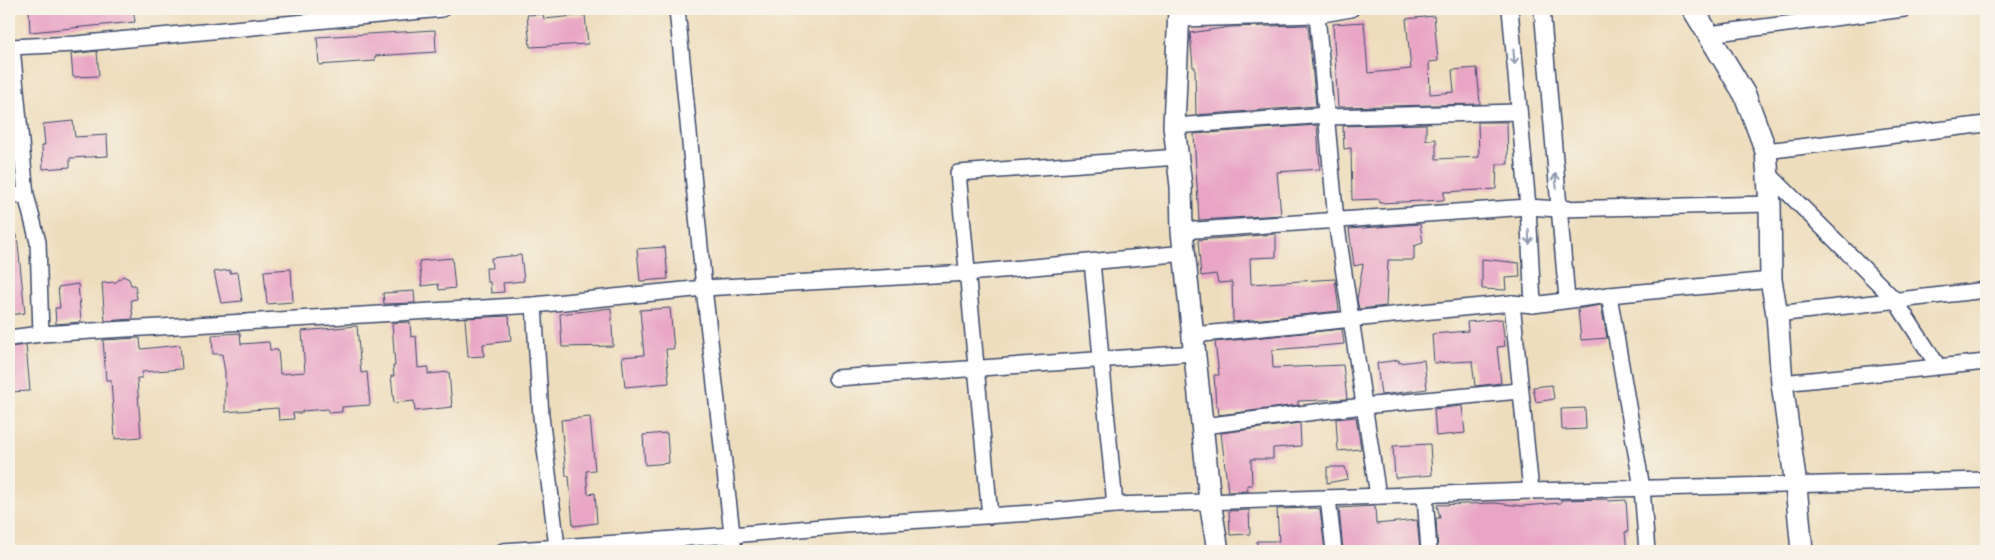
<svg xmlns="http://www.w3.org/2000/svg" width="1995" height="560" viewBox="0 0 1995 560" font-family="Dekko,sans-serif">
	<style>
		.building { fill: #e9a5c5 }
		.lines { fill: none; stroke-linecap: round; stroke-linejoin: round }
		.street-casing { stroke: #3b496c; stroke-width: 18 }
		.secondary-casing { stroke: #3b496c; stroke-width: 24 }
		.street { stroke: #fff; stroke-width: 15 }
		.secondary { stroke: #fff; stroke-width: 21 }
		.oneway { stroke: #8d97ae }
	</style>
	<rect width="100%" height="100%" fill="#f7f3e8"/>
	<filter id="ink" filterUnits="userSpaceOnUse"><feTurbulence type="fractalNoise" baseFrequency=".02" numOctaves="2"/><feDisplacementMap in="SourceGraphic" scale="10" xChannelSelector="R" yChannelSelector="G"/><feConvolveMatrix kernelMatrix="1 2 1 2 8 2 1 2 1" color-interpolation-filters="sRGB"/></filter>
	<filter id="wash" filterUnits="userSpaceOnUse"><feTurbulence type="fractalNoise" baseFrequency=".0096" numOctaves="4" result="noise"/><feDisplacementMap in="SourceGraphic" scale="20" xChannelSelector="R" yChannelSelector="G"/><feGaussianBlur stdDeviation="1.12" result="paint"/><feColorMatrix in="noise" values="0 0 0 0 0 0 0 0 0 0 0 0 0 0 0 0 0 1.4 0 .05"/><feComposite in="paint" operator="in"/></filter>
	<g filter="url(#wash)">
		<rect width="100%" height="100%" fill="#eeddbc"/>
		<g id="blocks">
			<g class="building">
				<path d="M 29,9 L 133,9 L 135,22 L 30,32 Z"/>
				<path d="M 543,14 L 544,19 L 585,15 L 588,44 L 530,47 L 527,15 Z"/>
				<path d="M 1434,16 L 1438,61 L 1429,62 L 1430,94 L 1454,92 L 1452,70 L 1477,68 L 1480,104 L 1338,107 L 1333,24 L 1364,22 L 1368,73 L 1411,69 L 1406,19 Z"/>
				<path d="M 1308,25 L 1316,106 L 1196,115 L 1195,67 L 1193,67 L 1190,33 L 1230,27 Z"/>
				<path d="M 435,30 L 436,52 L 375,56 L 375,61 L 319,65 L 317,37 Z"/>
				<path d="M 97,51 L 99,76 L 73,77 L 71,54 Z"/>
				<path d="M 73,121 L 75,137 L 107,135 L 108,156 L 70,158 L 70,167 L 43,169 L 42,145 L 45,145 L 43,124 Z"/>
				<path d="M 1478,122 L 1507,122 L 1508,164 L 1497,164 L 1496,189 L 1444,192 L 1444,200 L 1380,203 L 1379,199 L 1352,200 L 1351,148 L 1344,149 L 1343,126 L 1426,124 L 1426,140 L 1436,139 L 1436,159 L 1479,157 Z"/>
				<path d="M 1317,125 L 1320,169 L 1277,172 L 1281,215 L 1199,220 L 1194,134 Z"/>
				<path d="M 1420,224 L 1423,243 L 1414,246 L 1414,260 L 1388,260 L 1386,306 L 1359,309 L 1357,299 L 1363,264 L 1354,266 L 1349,229 Z"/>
				<path d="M 1276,234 L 1276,257 L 1250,258 L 1251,284 L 1335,279 L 1339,311 L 1233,322 L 1232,282 L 1218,283 L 1216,274 L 1201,276 L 1198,240 Z"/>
				<path d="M 9,235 L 17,235 L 25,313 L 9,315 Z"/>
				<path d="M 665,247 L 668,279 L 640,281 L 637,249 Z"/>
				<path d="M 521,255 L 524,281 L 503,283 L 504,292 L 491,293 L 490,282 L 487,282 L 486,268 L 492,268 L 491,258 Z"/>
				<path d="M 452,258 L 455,288 L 439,290 L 438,284 L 422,286 L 419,261 Z"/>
				<path d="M 1482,259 L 1519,263 L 1520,277 L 1505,278 L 1506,290 L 1482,289 Z"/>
				<path d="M 291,269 L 293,302 L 267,304 L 264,271 Z"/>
				<path d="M 230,270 L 230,273 L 238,272 L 242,301 L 221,303 L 214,272 Z"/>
				<path d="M 123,276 L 129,279 L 131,285 L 135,285 L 137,299 L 131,300 L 133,319 L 105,321 L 102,283 L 116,282 Z"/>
				<path d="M 78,284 L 81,322 L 56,324 L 55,308 L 60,308 L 58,287 Z"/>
				<path d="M 414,291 L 415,303 L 384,304 L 383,293 Z"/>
				<path d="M 1601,305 L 1607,338 L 1581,340 L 1578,309 Z"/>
				<path d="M 611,308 L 613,346 L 562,347 L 560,314 Z"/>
				<path d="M 670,308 L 674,349 L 666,349 L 669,383 L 625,387 L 622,357 L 644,355 L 640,310 Z"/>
				<path d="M 509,316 L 511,341 L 483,344 L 484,356 L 468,357 L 465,318 Z"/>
				<path d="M 1502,319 L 1505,346 L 1497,347 L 1501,383 L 1475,386 L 1472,361 L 1434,363 L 1432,334 L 1468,331 L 1467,322 Z"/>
				<path d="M 410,322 L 411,337 L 416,336 L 418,368 L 428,367 L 428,374 L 449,372 L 452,407 L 415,411 L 414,401 L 394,403 L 391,376 L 394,376 L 393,366 L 395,366 L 392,323 Z"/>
				<path d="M 357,326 L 361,373 L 367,372 L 370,405 L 342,407 L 342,412 L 328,413 L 328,409 L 302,411 L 302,413 L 293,413 L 294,419 L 279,420 L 278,408 L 225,412 L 225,372 L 222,354 L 213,354 L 212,335 L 240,333 L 241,344 L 269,342 L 270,350 L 278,350 L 280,374 L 305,372 L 302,331 Z"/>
				<path d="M 1342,329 L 1344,344 L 1272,350 L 1273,368 L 1343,365 L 1347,399 L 1298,401 L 1298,405 L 1219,415 L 1218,406 L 1216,406 L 1214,375 L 1219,375 L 1215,342 Z"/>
				<path d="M 140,338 L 141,349 L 180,345 L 182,369 L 142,372 L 142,378 L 137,378 L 141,437 L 115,439 L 111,380 L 106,380 L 103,340 Z"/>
				<path d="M 26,345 L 30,391 L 9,392 L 9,347 Z"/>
				<path d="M 1399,360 L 1399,363 L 1424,360 L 1427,389 L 1381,395 L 1377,363 Z"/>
				<path d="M 1552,385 L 1554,399 L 1536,402 L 1533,387 Z"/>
				<path d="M 1462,406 L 1465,433 L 1436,436 L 1434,409 Z"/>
				<path d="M 1585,408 L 1586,429 L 1562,430 L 1561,409 Z"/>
				<path d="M 590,417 L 595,470 L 586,471 L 588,494 L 595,493 L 597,523 L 573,526 L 569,476 L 566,476 L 561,420 Z"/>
				<path d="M 1356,417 L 1361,449 L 1338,451 L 1336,419 Z"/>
				<path d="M 1300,423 L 1301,446 L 1273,448 L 1273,459 L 1251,459 L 1252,485 L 1247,485 L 1248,491 L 1228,492 L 1221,433 Z"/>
				<path d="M 667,433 L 669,463 L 645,465 L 643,435 Z"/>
				<path d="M 1430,444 L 1432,475 L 1395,478 L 1393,446 Z"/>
				<path d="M 1327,467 L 1345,467 L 1348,479 L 1327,483 Z"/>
				<path d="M 1608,499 L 1608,501 L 1626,500 L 1628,532 L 1625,532 L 1627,551 L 1438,551 L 1436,518 L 1440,518 L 1437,505 L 1495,503 L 1522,506 L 1561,503 L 1561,500 Z"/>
				<path d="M 1375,506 L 1376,524 L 1417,520 L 1420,551 L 1343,551 L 1339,508 Z"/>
				<path d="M 1316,508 L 1320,509 L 1325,551 L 1257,551 L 1257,541 L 1279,541 L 1277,509 Z"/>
				<path d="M 1249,510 L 1250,534 L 1230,535 L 1229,511 Z"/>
			</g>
		</g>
	</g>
	<g filter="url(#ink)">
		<use href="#blocks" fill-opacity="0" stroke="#3b496c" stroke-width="1"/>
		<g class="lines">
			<defs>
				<g id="street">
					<path d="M 677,9 L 704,288 L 734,551"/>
					<path d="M 1510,9 L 1528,207 L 1533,305"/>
					<path d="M 1542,9 L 1567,299"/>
					<path d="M 1317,15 L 1336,221 L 1378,496"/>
					<path d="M 1180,19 L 1317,15 L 1351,9"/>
					<path d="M 1709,34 L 1904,9"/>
					<path d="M 9,47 L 76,44 L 442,9"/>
					<path d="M 12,47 L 26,195 L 38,242 L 41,334 L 534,305 L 704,288 L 968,273 L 1186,253"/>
					<path d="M 1327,117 L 1519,112"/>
					<path d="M 1174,126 L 1327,115"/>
					<path d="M 1766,151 L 1986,124"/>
					<path d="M 1768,173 L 1895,300 L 1938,366"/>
					<path d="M 9,196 L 26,195"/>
					<path d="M 1182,231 L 1528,207 L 1558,209 L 1770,204"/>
					<path d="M 1092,262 L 1115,505"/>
					<path d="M 1609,295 L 1642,488 L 1647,551"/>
					<path d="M 1512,303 L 1531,491"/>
					<path d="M 534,305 L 541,416 L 557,547"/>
					<path d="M 1777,314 L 1986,290"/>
					<path d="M 1193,335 L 1512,303 L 1533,305 L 1609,295 L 1771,280"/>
					<path d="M 9,338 L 41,334"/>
					<path d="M 836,378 L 1195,353"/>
					<path d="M 1782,383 L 1986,362"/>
					<path d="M 1203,426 L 1363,406 L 1519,391"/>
					<path d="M 1425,495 L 1429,551"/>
					<path d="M 1328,498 L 1334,551"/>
					<path d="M 990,516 L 958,173 L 1178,157"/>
					<path d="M 503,551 L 732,535 L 845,525 L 1032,513 L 1115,505 L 1531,491 L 1986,480"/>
				</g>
				<g id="secondary">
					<path d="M 1179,9 L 1174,126 L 1181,186 L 1182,231 L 1210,501 L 1218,551"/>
					<path d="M 1693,9 L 1745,95 L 1766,151 L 1770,204 L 1771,280 L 1777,314 L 1782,383 L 1796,486 L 1802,551"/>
				</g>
			</defs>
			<use href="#street" class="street-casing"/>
			<use href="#secondary" class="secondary-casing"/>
			<use href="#street" class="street"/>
			<use href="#secondary" class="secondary"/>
		</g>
		<defs><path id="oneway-shaft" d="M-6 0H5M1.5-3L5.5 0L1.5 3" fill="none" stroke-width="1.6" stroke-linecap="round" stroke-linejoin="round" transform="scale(1.25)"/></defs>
		<g class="oneway">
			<use href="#oneway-shaft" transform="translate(1514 57) rotate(85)"/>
			<use href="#oneway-shaft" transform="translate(1556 181) rotate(-95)"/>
			<use href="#oneway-shaft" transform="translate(1529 237) rotate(87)"/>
		</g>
	</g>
	<rect width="1995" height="560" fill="none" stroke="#f7f3e8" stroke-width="30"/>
</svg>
